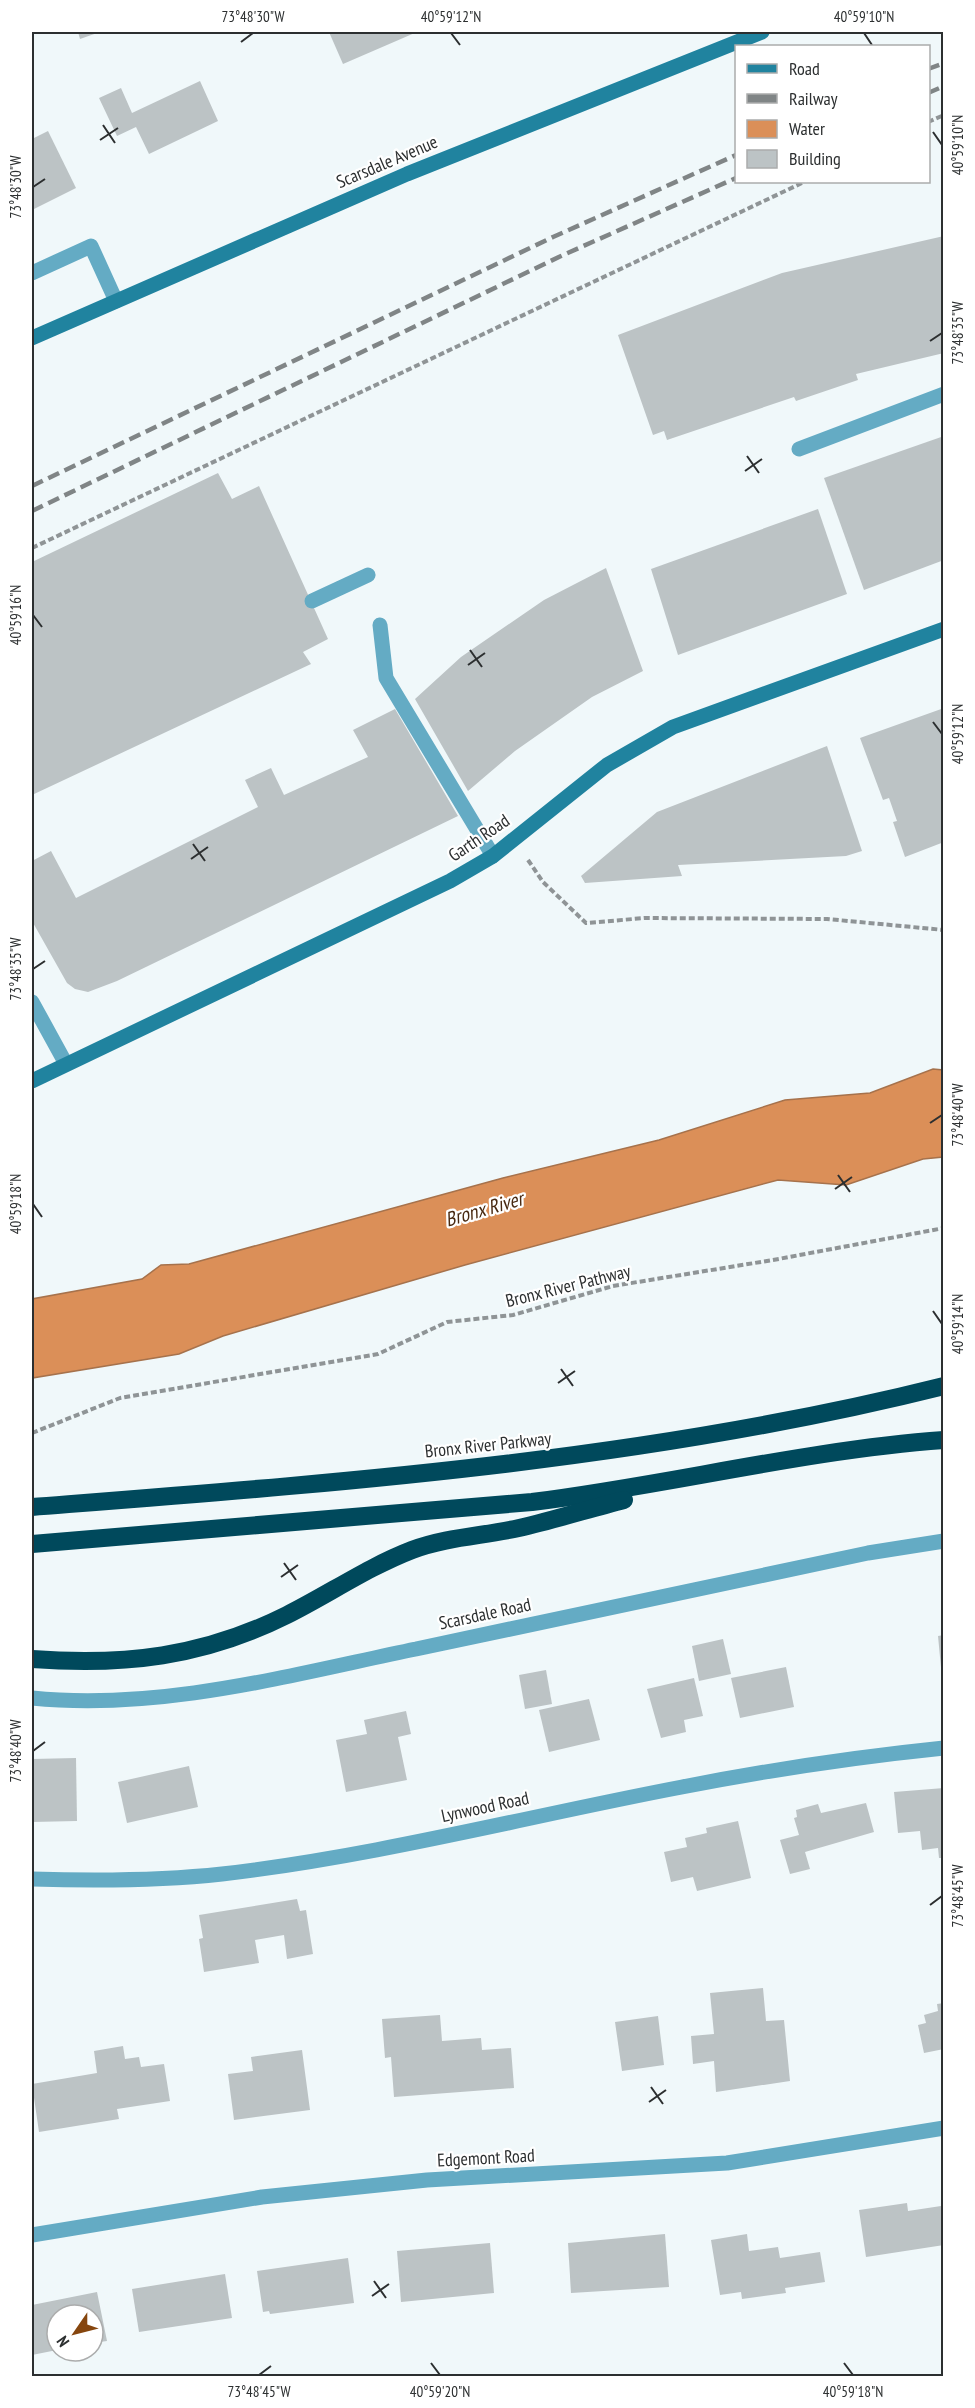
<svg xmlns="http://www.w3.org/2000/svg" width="975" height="2408" viewBox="0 0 975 2408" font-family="'PT Sans Narrow',sans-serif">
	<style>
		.water { fill: #db8f58; stroke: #a6724c; stroke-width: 1.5 }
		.building { fill: #bcc3c5 }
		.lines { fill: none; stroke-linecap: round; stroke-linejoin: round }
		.path { stroke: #8f9496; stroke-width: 4; stroke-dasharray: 6 3; stroke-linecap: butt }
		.lane { stroke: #64abc4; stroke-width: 15 }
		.street { stroke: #64abc4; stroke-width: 15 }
		.secondary { stroke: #20839f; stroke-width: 15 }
		.highway { stroke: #00495c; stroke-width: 18 }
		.rail { stroke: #808586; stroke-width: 4.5; stroke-dasharray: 12 6; stroke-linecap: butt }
		.ticks { fill: none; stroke: #2c2f30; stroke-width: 2 }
		.labels { text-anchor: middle; stroke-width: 4.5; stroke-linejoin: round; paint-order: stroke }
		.street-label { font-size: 18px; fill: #2c2f30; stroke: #fff }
		.water-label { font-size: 20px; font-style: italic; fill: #482911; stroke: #fff }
		.neatline { fill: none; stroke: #2c2f30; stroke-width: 2 }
		.ticks-label { font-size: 15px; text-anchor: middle; fill: #2c2f30 }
	</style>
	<rect width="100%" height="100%" fill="#f0f8fa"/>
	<path class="water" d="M 933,1069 L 943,1070 L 943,1157 L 923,1159 L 846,1185 L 778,1180 L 465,1265 L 223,1336 L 179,1354 L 32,1378 L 32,1299 L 142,1279 L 161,1265 L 189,1264 L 503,1178 L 659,1140 L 785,1100 L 870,1093 Z"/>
	<g class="building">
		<path d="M 78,32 L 100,32 L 80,39 Z"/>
		<path d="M 329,32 L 417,32 L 343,64 Z"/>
		<path d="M 200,81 L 218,121 L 149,154 L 136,127 L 117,136 L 99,98 L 121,88 L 132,113 Z"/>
		<path d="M 48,131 L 76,188 L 32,210 L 32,139 Z"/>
		<path d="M 944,236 L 944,353 L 856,374 L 858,380 L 796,401 L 794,397 L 667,440 L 664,431 L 653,435 L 618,335 L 782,273 Z"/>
		<path d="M 944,436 L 944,560 L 864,590 L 824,478 Z"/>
		<path d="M 218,473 L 232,499 L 259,486 L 328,639 L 303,652 L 311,664 L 32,795 L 32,562 Z"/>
		<path d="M 818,509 L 847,594 L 678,655 L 651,569 Z"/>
		<path d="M 606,568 L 643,671 L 592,697 L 515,751 L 468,791 L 415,699 L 461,657 L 544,600 Z"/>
		<path d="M 944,708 L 944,842 L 905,857 L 893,822 L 897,821 L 889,798 L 883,800 L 860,738 Z"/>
		<path d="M 395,709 L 458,816 L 117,981 L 88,992 L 75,989 L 67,983 L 32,921 L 32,861 L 51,851 L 76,898 L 258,807 L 245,780 L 271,768 L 284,795 L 368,757 L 353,730 Z"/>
		<path d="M 827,746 L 862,851 L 846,856 L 678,865 L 682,876 L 585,883 L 581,876 L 657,812 Z"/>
		<path d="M 944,1635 L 944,1678 L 942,1678 L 938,1636 Z"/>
		<path d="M 723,1639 L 731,1674 L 699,1681 L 692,1646 Z"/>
		<path d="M 786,1667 L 794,1707 L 740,1718 L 731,1678 Z"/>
		<path d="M 546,1670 L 552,1704 L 525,1709 L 519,1675 Z"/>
		<path d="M 694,1678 L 703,1716 L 684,1720 L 686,1732 L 661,1738 L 647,1689 Z"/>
		<path d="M 589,1699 L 600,1740 L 549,1752 L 539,1710 Z"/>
		<path d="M 406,1711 L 411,1734 L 398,1737 L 407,1780 L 346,1792 L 336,1740 L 367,1734 L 364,1720 Z"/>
		<path d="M 76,1758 L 77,1821 L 32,1822 L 32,1759 Z"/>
		<path d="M 189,1766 L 198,1807 L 127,1823 L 118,1782 Z"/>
		<path d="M 944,1788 L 944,1858 L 939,1858 L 938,1848 L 922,1850 L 920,1831 L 898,1833 L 894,1792 Z"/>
		<path d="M 866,1803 L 874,1832 L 805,1852 L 810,1869 L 790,1874 L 780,1840 L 799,1835 L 794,1818 L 797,1817 L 796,1810 L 818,1804 L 821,1813 Z"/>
		<path d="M 738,1821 L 751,1878 L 697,1891 L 693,1877 L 671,1882 L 664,1852 L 687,1847 L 685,1838 L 707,1833 L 706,1828 Z"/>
		<path d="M 297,1899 L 300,1911 L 306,1910 L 313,1954 L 287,1959 L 284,1935 L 255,1940 L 259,1963 L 204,1972 L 199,1939 L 203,1938 L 199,1915 Z"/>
		<path d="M 763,1988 L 766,2021 L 784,2020 L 790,2081 L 716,2092 L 714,2061 L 693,2064 L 691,2036 L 714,2034 L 710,1993 Z"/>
		<path d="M 944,2003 L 944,2049 L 924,2053 L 918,2025 L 926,2023 L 924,2015 L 938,2011 L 937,2004 Z"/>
		<path d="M 440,2015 L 442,2041 L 481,2038 L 482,2050 L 511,2048 L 514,2088 L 394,2097 L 391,2057 L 385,2058 L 382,2019 Z"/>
		<path d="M 658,2016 L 664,2065 L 622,2071 L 615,2022 Z"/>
		<path d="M 123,2046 L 125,2059 L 139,2057 L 141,2067 L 164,2064 L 170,2101 L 117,2109 L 119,2119 L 39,2132 L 32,2084 L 97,2073 L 94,2051 Z"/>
		<path d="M 302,2050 L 310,2110 L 234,2120 L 228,2074 L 253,2071 L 251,2057 Z"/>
		<path d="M 907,2203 L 908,2211 L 941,2206 L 944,2245 L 866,2257 L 859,2210 Z"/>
		<path d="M 665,2234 L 669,2287 L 571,2293 L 568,2243 Z"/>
		<path d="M 747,2234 L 749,2251 L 778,2247 L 780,2258 L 820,2252 L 825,2282 L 785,2288 L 786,2293 L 742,2299 L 741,2292 L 720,2295 L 711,2240 Z"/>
		<path d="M 490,2243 L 494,2293 L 401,2302 L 397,2251 Z"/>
		<path d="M 348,2258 L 354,2303 L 270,2314 L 269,2311 L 263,2312 L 257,2271 Z"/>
		<path d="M 225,2274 L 232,2318 L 139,2332 L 132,2289 Z"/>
		<path d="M 97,2292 L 107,2341 L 93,2343 L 93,2315 L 57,2315 L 57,2350 L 32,2355 L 32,2305 Z"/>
	</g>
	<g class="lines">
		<g class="path">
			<path d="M 928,122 L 944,115"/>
			<path d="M 32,548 L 804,182"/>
			<path d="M 528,860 L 543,882 L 586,923 L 645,918 L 827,919 L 944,930"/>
			<path d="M 32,1433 L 120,1398 L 378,1354 L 447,1322 L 513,1315 L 613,1286 L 773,1260 L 944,1228"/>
		</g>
		<g class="lane">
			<path d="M 32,273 L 91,246 L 116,301"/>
			<path d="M 799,449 L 944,394"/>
			<path d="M 312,601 L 368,575"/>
			<path d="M 380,625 L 386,678 L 493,856"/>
		</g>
		<g class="street">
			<path d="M 32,1002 L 66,1064"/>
			<path d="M 32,1698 C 161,1711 290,1675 416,1649 C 567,1617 718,1585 868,1553 L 944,1541"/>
			<path d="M 32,1879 C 95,1881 158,1881 222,1874 C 377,1856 529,1816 682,1787 C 769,1770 856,1757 944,1748"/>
			<path d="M 32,2235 L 262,2197 L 427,2180 L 727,2163 L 944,2128"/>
		</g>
		<g class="secondary">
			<path d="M 32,338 L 407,174 L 762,32"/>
			<path d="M 32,1081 L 450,881 L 493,856 L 607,765 L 673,727 L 944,629"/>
		</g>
		<g class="highway">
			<path d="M 32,1507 C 337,1483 645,1461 944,1386"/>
			<path d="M 32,1544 L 532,1502 C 669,1485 805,1450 944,1440"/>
			<path d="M 32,1659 C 124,1666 203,1657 287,1615 C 329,1594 368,1567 412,1550 C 447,1537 483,1536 519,1528 C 554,1520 589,1509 624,1500"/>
		</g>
		<g class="rail">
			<path d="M 928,69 L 944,63"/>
			<path d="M 928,93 L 944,86"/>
			<path d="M 32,486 L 553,237 L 736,155"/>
			<path d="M 32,511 L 561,256 L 736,178"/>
		</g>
	</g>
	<path class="ticks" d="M 451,33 L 460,45M 864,33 L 872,45M 241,42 L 253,33M 103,125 L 115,143M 933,132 L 942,145M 100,140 L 118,128M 33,187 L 45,179M 930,341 L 942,333M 747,456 L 759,473M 745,471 L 762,459M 33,615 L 42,627M 470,650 L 482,667M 468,665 L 485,653M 933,722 L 942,734M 193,844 L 205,861M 191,859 L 208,847M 33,969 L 45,961M 930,1123 L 942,1115M 838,1175 L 850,1192M 835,1189 L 852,1177M 33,1204 L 42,1217M 933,1311 L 942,1324M 561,1369 L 573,1386M 558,1383 L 575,1371M 284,1563 L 296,1580M 281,1577 L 298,1565M 33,1751 L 45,1742M 930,1905 L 942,1896M 651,2087 L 663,2104M 649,2102 L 666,2090M 374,2281 L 386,2298M 372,2296 L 389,2284M 431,2363 L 440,2375M 844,2363 L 853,2375M 259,2375 L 271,2366"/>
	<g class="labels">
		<g class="street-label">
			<text transform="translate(387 162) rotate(-23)" y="6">Scarsdale Avenue</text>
			<text transform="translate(479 838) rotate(-34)" y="6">Garth Road</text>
			<text transform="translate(568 1286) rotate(-14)" y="6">Bronx River Pathway</text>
			<text transform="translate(488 1445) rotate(-6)" y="6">Bronx River Parkway</text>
			<text transform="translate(485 1614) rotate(-12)" y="6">Scarsdale Road</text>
			<text transform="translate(485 1807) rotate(-12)" y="6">Lynwood Road</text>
			<text transform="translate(486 2158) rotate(-3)" y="6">Edgemont Road</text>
		</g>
		<g class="water-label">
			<text transform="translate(484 1209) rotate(-16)" y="7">Bronx River</text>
		</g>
	</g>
	<rect width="975" height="2408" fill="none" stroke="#ffffff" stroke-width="66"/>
	<rect x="735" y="45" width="195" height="138" fill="#ffffff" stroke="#abacac" stroke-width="1.5"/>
	<rect x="747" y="64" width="30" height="9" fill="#20839f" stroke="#abacac" stroke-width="1.5"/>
	<text x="789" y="75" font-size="18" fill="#2c2f30">Road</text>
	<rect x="747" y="94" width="30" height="9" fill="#808586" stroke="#abacac" stroke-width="1.5"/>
	<text x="789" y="105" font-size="18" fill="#2c2f30">Railway</text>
	<rect x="747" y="120" width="30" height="18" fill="#db8f58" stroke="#abacac" stroke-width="1.5"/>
	<text x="789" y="135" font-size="18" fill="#2c2f30">Water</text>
	<rect x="747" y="150" width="30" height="18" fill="#bcc3c5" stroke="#abacac" stroke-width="1.5"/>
	<text x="789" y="165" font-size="18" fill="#2c2f30">Building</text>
	<g transform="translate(75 2333) rotate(235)"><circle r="28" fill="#ffffff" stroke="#abacac" stroke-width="1.5"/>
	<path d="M0-4.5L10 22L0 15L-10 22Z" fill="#86460e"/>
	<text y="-9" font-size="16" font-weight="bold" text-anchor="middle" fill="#2c2f30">N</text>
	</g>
	<rect x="33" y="33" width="909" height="2342" class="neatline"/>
	<g class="ticks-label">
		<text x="253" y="22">73°48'30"W</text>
		<text x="451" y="22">40°59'12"N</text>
		<text x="864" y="22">40°59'10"N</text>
		<text transform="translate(958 145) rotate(-90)" y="5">40°59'10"N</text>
		<text transform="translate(16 187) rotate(-90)" y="5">73°48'30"W</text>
		<text transform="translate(958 333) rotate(-90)" y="5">73°48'35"W</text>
		<text transform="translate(16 615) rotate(-90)" y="5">40°59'16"N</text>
		<text transform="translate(958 734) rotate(-90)" y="5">40°59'12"N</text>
		<text transform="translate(16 969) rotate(-90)" y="5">73°48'35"W</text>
		<text transform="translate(958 1115) rotate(-90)" y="5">73°48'40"W</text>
		<text transform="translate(16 1204) rotate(-90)" y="5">40°59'18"N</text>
		<text transform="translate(958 1324) rotate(-90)" y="5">40°59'14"N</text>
		<text transform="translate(16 1751) rotate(-90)" y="5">73°48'40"W</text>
		<text transform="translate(958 1896) rotate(-90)" y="5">73°48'45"W</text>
		<text x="259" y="2397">73°48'45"W</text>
		<text x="440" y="2397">40°59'20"N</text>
		<text x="853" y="2397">40°59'18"N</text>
	</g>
</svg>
